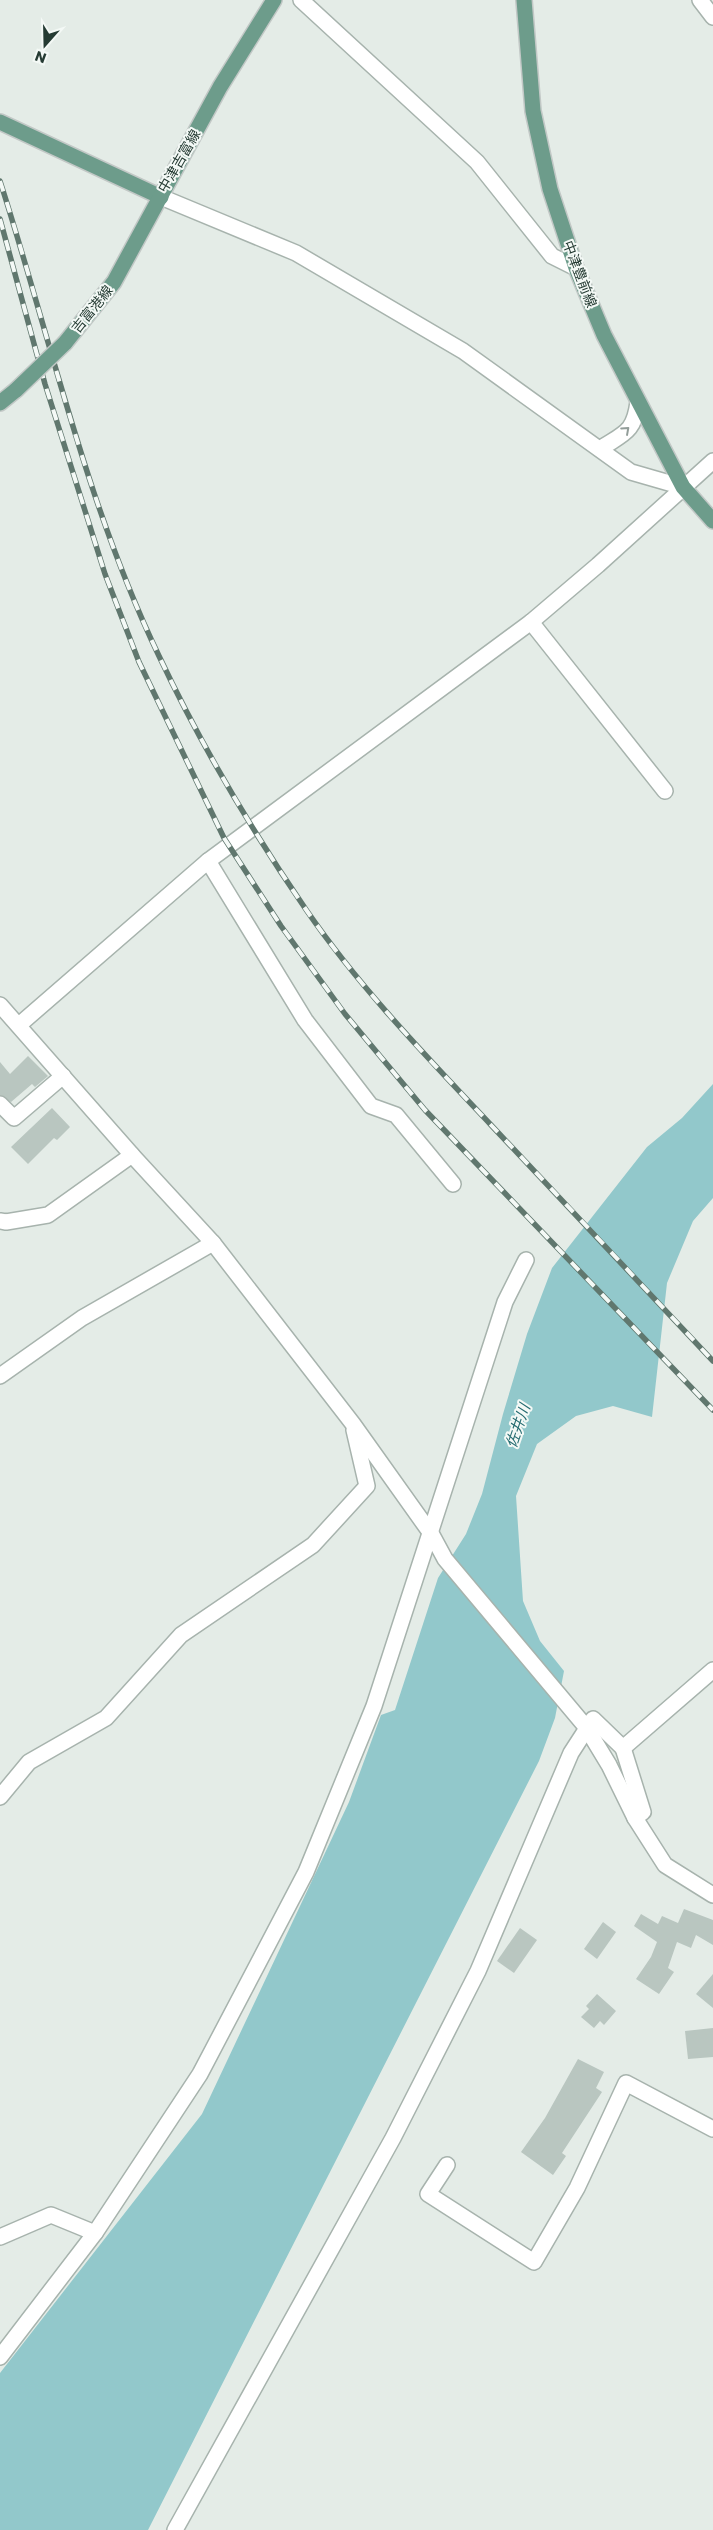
<svg xmlns="http://www.w3.org/2000/svg" width="713" height="2530" viewBox="0 0 713 2530" font-family="Poppins,'Noto Sans JP',sans-serif">
	<style>
		.water { fill: #92c8cb }
		.building { fill: #b9c6c0 }
		.lines { fill: none; stroke-linecap: round; stroke-linejoin: round }
		.minor-casing { stroke: #a7b3ad; stroke-width: 18 }
		.major-casing { stroke: #c2c8c6; stroke-width: 18 }
		.minor { stroke: #fff; stroke-width: 15 }
		.major { stroke: #6d9c8b; stroke-width: 15 }
		.rail-casing { stroke: #60776e; stroke-width: 5.5 }
		.rail { stroke: #f4f9f6; stroke-width: 4; stroke-dasharray: 11; stroke-linecap: butt }
		.major-bridge-casing { stroke: #c2c8c6; stroke-width: 18; stroke-linecap: butt }
		.major-bridge { stroke: #6d9c8b; stroke-width: 15 }
		.oneway { stroke: #929d99 }
		.labels { text-anchor: middle; stroke-width: 4; stroke-linejoin: round; paint-order: stroke }
		.street-label { font-size: 14px; fill: #253b33; stroke: #f4f9f6 }
		.water-label { font-size: 15px; font-style: italic; fill: #266c71; stroke: #f4f9f6 }
	</style>
	<rect width="100%" height="100%" fill="#e4ece7"/>
	<path class="water" d="M 713,1084 L 713,1198 L 693,1221 L 667,1283 L 652,1417 L 613,1406 L 576,1416 L 537,1444 L 516,1496 L 523,1601 L 540,1641 L 564,1671 L 555,1718 L 539,1761 L 148,2530 L 0,2530 L 0,2373 L 202,2114 L 349,1802 L 381,1715 L 395,1710 L 438,1578 L 466,1534 L 482,1494 L 503,1414 L 527,1334 L 552,1268 L 647,1147 L 682,1118 Z"/>
	<g class="building">
		<path d="M 28,1056 L 48,1076 L 35,1087 L 32,1084 L 11,1102 L 0,1095 L 0,1062 L 10,1074 Z"/>
		<path d="M 52,1108 L 70,1127 L 57,1140 L 54,1138 L 28,1164 L 11,1147 Z"/>
		<path d="M 684,1909 L 713,1920 L 713,1945 L 696,1935 L 691,1948 L 677,1942 L 668,1968 L 674,1972 L 659,1994 L 636,1979 L 651,1957 L 657,1942 L 634,1926 L 641,1914 L 658,1924 L 662,1916 L 678,1923 Z"/>
		<path d="M 603,1922 L 616,1932 L 597,1959 L 584,1949 Z"/>
		<path d="M 520,1928 L 537,1940 L 514,1973 L 497,1961 Z"/>
		<path d="M 713,1974 L 713,2008 L 696,1994 Z"/>
		<path d="M 597,1994 L 616,2011 L 604,2025 L 600,2021 L 594,2028 L 581,2017 L 589,2009 L 586,2006 Z"/>
		<path d="M 713,2028 L 713,2057 L 688,2059 L 685,2031 Z"/>
		<path d="M 578,2059 L 604,2072 L 596,2088 L 602,2092 L 562,2153 L 566,2156 L 553,2175 L 521,2152 L 545,2118 Z"/>
	</g>
	<g class="lines">
		<defs>
			<g id="minor">
				<path d="M 301,0 L 477,162 L 552,256 L 576,268"/>
				<path d="M 700,0 L 713,17"/>
				<path d="M 161,197 L 296,253 L 463,351 L 631,472 L 683,487"/>
				<path d="M 600,449 C 624,433 634,433 638,402"/>
				<path d="M 531,622 L 665,791"/>
				<path d="M 208,861 L 305,1020 L 371,1106 L 396,1115 L 453,1184"/>
				<path d="M 0,1005 L 132,1155 L 213,1243 L 353,1424 L 432,1535 L 445,1559 L 586,1727 L 609,1765 L 635,1818 L 665,1865 L 713,1895"/>
				<path d="M 19,1025 L 208,861 L 531,622 L 598,565 L 713,461"/>
				<path d="M 0,1104 L 14,1118 L 63,1076"/>
				<path d="M 0,1221 L 6,1222 L 48,1215 L 132,1155"/>
				<path d="M 0,1376 L 82,1318 L 213,1243"/>
				<path d="M 623,1748 L 643,1812 L 635,1818"/>
				<path d="M 0,1797 L 29,1762 L 106,1718 L 181,1635 L 313,1545 L 367,1486 L 354,1430"/>
				<path d="M 447,2165 L 428,2194 L 534,2262 L 577,2188 L 626,2083 L 713,2129"/>
				<path d="M 0,2237 L 51,2215 L 95,2233"/>
				<path d="M 0,2357 L 95,2233 L 200,2074 L 306,1872 L 374,1706 L 505,1302 L 526,1260"/>
				<path d="M 175,2530 L 393,2138 L 478,1971 L 571,1753 L 593,1719 L 623,1748 L 713,1670"/>
			</g>
			<g id="major">
				<path d="M 524,0 L 533,111 L 550,189 L 576,268 L 604,335 L 683,487 L 713,521"/>
				<path d="M 0,122 L 161,197"/>
				<path d="M 65,343 L 114,282 L 220,87 L 274,0"/>
				<path d="M 0,403 L 16,390"/>
			</g>
		</defs>
		<use href="#minor" class="minor-casing"/>
		<use href="#major" class="major-casing"/>
		<use href="#minor" class="minor"/>
		<use href="#major" class="major"/>
		<defs>
			<g id="rail">
				<path d="M 0,181 C 51,340 86,504 159,656 C 200,743 252,831 307,911 C 360,988 427,1057 491,1125 C 565,1203 639,1282 713,1361"/>
				<path d="M 0,219 L 45,384 L 105,574 L 139,662 L 224,838 L 281,926 L 345,1014 L 425,1110 L 713,1410"/>
			</g>
		</defs>
		<use href="#rail" class="rail-casing"/>
		<use href="#rail" class="rail"/>
		<defs>
			<path id="major-bridge" d="M 16,390 L 65,343"/>
		</defs>
		<use href="#major-bridge" class="major-bridge-casing"/>
		<use href="#major-bridge" class="major-bridge"/>
	</g>
	<defs><path id="oneway-chevron" d="M-2-3.5L2.5 0L-2 3.5" fill="none" stroke-width="1.6" stroke-linecap="round" stroke-linejoin="round" transform="scale(1.25)"/></defs>
	<use class="oneway" href="#oneway-chevron" transform="translate(626 430) rotate(-42)"/>
	<g class="labels">
		<g class="street-label">
			<text transform="translate(179 161) rotate(-60)" y="5">中津吉富線</text>
			<text transform="translate(580 274) rotate(69)" y="5">中津豊前線</text>
			<text transform="translate(92 309) rotate(-51)" y="5">吉富港線</text>
		</g>
		<g class="water-label">
			<text transform="translate(518 1426) rotate(-71)" y="5">佐井川</text>
		</g>
	</g>
	<g transform="translate(45 45) rotate(200)" stroke="#f4f9f6" stroke-width="4" paint-order="stroke">
	<path d="M0-4L9 19L0 12L-9 19Z" fill="#253b33"/>
	<text y="-8" font-size="14" font-weight="bold" text-anchor="middle" fill="#253b33">N</text>
	</g>
</svg>
